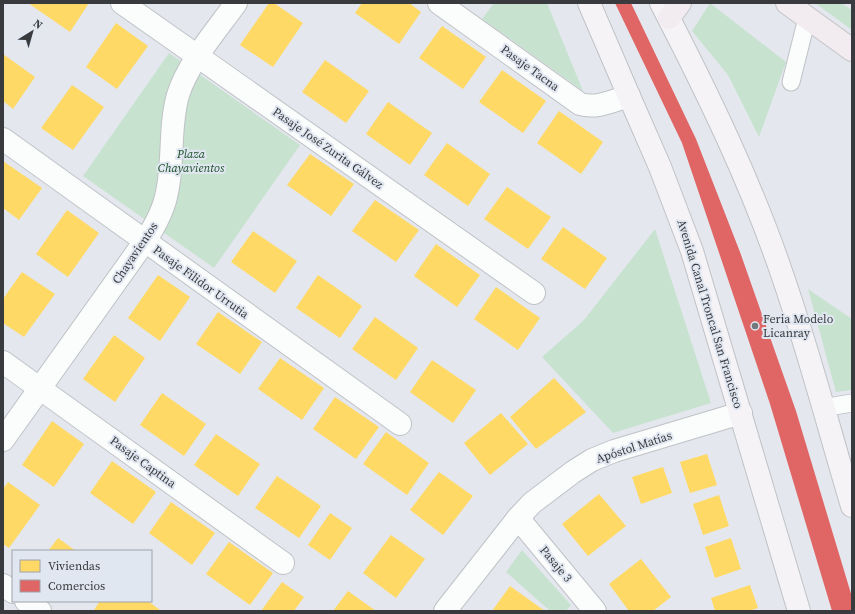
<svg xmlns="http://www.w3.org/2000/svg" width="855" height="614" viewBox="0 0 855 614" font-family="'Source Serif 4',serif">
	<rect width="100%" height="100%" fill="#e4e8ee"/>
	<g fill="#c8e2d0">
		<path d="M494 3H547L583 91 482 19Z"/>
		<path d="M710 3 786 62 759 137 728 75 692 31Z"/>
		<path d="M815 3H841L852 10V30Z"/>
		<path d="M169 53 300 145 214 268 83 176Z"/>
		<path d="M655 229 711 403 613 433 542 357 584 320Z"/>
		<path d="M808 289 852 319V390L836 392Z"/>
		<path d="M522 550 571 605 566 611H550L506 572Z"/>
	</g>
	<g fill="#ffd966">
		<path d="M28 3H89L70 32Z"/>
		<path d="M269 3H274L303 23 273 67 240 45Z"/>
		<path d="M362 3H409L421 12 399 44 355 13Z"/>
		<path d="M116 23 148 46 117 89 86 67Z"/>
		<path d="M442 26 486 57 463 89 419 58Z"/>
		<path d="M3 54 35 77 13 109 3 101Z"/>
		<path d="M325 60 369 91 346 123 302 92Z"/>
		<path d="M502 70 546 101 523 133 479 102Z"/>
		<path d="M72 85 104 107 73 150 41 128Z"/>
		<path d="M388 102 432 133 410 165 366 134Z"/>
		<path d="M559 111 603 142 581 174 537 143Z"/>
		<path d="M447 143 490 174 468 206 424 175Z"/>
		<path d="M310 154 354 184 331 216 287 185Z"/>
		<path d="M3 161 42 188 19 220 3 208Z"/>
		<path d="M507 187 551 217 528 249 484 219Z"/>
		<path d="M375 200 419 230 396 262 352 231Z"/>
		<path d="M67 210 99 233 68 277 36 254Z"/>
		<path d="M563 227 607 258 585 289 541 259Z"/>
		<path d="M253 231 297 261 275 293 231 262Z"/>
		<path d="M436 244 480 275 457 307 414 276Z"/>
		<path d="M22 272 55 294 24 337 3 323V299Z"/>
		<path d="M158 275 190 297 160 341 128 318Z"/>
		<path d="M318 275 362 306 340 338 296 308Z"/>
		<path d="M496 287 540 318 518 350 474 319Z"/>
		<path d="M218 312 262 342 240 374 196 344Z"/>
		<path d="M375 317 418 348 396 380 352 349Z"/>
		<path d="M114 335 145 358 115 402 83 379Z"/>
		<path d="M280 358 324 388 302 420 258 389Z"/>
		<path d="M432 360 476 390 453 423 410 392Z"/>
		<path d="M554 378 586 412 536 449 510 417Z"/>
		<path d="M162 393 206 424 184 456 140 425Z"/>
		<path d="M335 397 379 427 356 459 313 429Z"/>
		<path d="M501 413 528 444 490 475 464 443Z"/>
		<path d="M52 421 84 444 54 487 22 465Z"/>
		<path d="M386 432 429 463 407 495 363 464Z"/>
		<path d="M216 434 260 464 238 496 194 465Z"/>
		<path d="M707 454 717 485 690 493 680 462Z"/>
		<path d="M112 461 156 492 133 524 90 493Z"/>
		<path d="M663 467 672 493 641 504 632 477Z"/>
		<path d="M439 472 473 496 443 535 410 510Z"/>
		<path d="M277 476 321 506 299 538 255 508Z"/>
		<path d="M8 482 40 505 9 548 3 544V489Z"/>
		<path d="M599 494 626 526 588 556 562 524Z"/>
		<path d="M719 495 729 526 703 535 693 504Z"/>
		<path d="M171 502 215 533 192 565 149 533Z"/>
		<path d="M330 513 352 528 330 560 308 545Z"/>
		<path d="M391 535 425 559 396 598 363 573Z"/>
		<path d="M58 538 76 551H48Z"/>
		<path d="M731 538 741 569 715 578 705 547Z"/>
		<path d="M229 542 273 573 250 605 206 574Z"/>
		<path d="M641 559 671 597 653 611H629L609 584Z"/>
		<path d="M282 582 304 597 294 611H261Z"/>
		<path d="M750 585 758 608 749 611H715L711 598Z"/>
		<path d="M510 586 545 611H492Z"/>
		<path d="M348 591 376 611H333Z"/>
		<path d="M100 601H148L160 610 159 611H95L94 610Z"/>
	</g>
	<path fill="#e06666" d="M615 3H631L696 139 740 252 796 411 852 597V611H832L770 404 682 143Z"/>
	<g fill="none" stroke-linecap="round" stroke-linejoin="round">
		<g stroke="#bfc2c6" stroke-width="19">
			<g id="lane">
				<path d="M791 82 807 18"/>
				<path d="M822 408 852 403"/>
			</g>
		</g>
		<g stroke="#bfc2c6" stroke-width="24">
			<g id="street">
				<path d="M122 3 534 293"/>
				<path d="M439 3 580 104C597 109 612 101 629 96"/>
				<path d="M3 139 400 424"/>
				<path d="M3 362 283 563"/>
				<path d="M3 440 145 241C155 226 164 210 167 192 174 160 169 126 178 95 188 63 216 31 236 3"/>
				<path d="M518 518 595 611"/>
				<path d="M3 585 13 592"/>
				<path d="M26 601 40 611"/>
				<path d="M445 611 518 518 532 503 573 472 592 460 614 451 741 413"/>
			</g>
		</g>
		<g stroke="#bfc2c6" stroke-width="24">
			<g id="secondary">
				<path d="M589 3 629 96 660 167 692 251 799 611"/>
				<path d="M661 3C707 92 751 182 783 277 809 352 829 429 852 506"/>
			</g>
		</g>
		<g stroke="#c2c4c7" stroke-width="24">
			<g id="primary">
				<path d="M787 3 852 50"/>
				<path d="M669 18 680 3"/>
			</g>
		</g>
		<use href="#lane" stroke="#fbfcfc" stroke-width="17"/>
		<use href="#street" stroke="#fbfcfc" stroke-width="22"/>
		<use href="#secondary" stroke="#f6f3f6" stroke-width="22"/>
		<use href="#primary" stroke="#f2ebef" stroke-width="22"/>
	</g>
	<circle fill="#74777c" stroke="#e1e7f1" stroke-width="1.5" cx="755" cy="326" r="4"/>
	<g text-anchor="middle" dominant-baseline="central" stroke-width="4" stroke-linejoin="round" paint-order="stroke">
		<g font-size="12" fill="#383a3e" stroke="#e1e7f1">
			<text transform="translate(530 68) rotate(36)">Pasaje Tacna</text>
			<text transform="translate(328 148) rotate(35)">Pasaje José Zurita Gálvez</text>
			<text transform="translate(135 253) rotate(-56)">Chayavientos</text>
			<text transform="translate(201 282) rotate(36)">Pasaje Filidor Urrutia</text>
			<text transform="translate(710 314) rotate(73)">Avenida Canal Troncal San Francisco</text>
			<text transform="translate(634 447) rotate(-18)">Apóstol Matías</text>
			<text transform="translate(143 462) rotate(36)">Pasaje Captina</text>
			<text transform="translate(556 564) rotate(50)">Pasaje 3</text>
		</g>
		<g font-size="12" font-style="italic" fill="#194e26" stroke="#e1e7f1">
			<text x="191" y="154">Plaza<tspan x="191" dy="14">Chayavientos</tspan></text>
		</g>
		<g font-size="12" fill="#383a3e" stroke="#e1e7f1" text-anchor="start">
			<text x="763" y="319">Feria Modelo<tspan x="763" dy="14">Licanray</tspan></text>
		</g>
	</g>
	<rect width="855" height="614" fill="none" stroke="#383a3e" stroke-width="8"/>
	<rect x="12" y="550" width="140" height="52" fill="#e1e7f1" stroke="#9da2a9"/>
	<rect x="20" y="560" width="20" height="12" fill="#ffd966" stroke="#9da2a9"/>
	<text x="48" y="570" font-size="12" fill="#383a3e">Viviendas</text>
	<rect x="20" y="580" width="20" height="12" fill="#e06666" stroke="#9da2a9"/>
	<text x="48" y="590" font-size="12" fill="#383a3e">Comercios</text>
	<g transform="translate(32 32) rotate(37)" stroke="#e1e7f1" stroke-width="3" paint-order="stroke">
	<path d="M0-3L7 15L0 10L-7 15Z" fill="#383a3e"/>
	<text y="-6" font-size="11" font-weight="bold" text-anchor="middle" fill="#383a3e">N</text>
	</g>
</svg>
